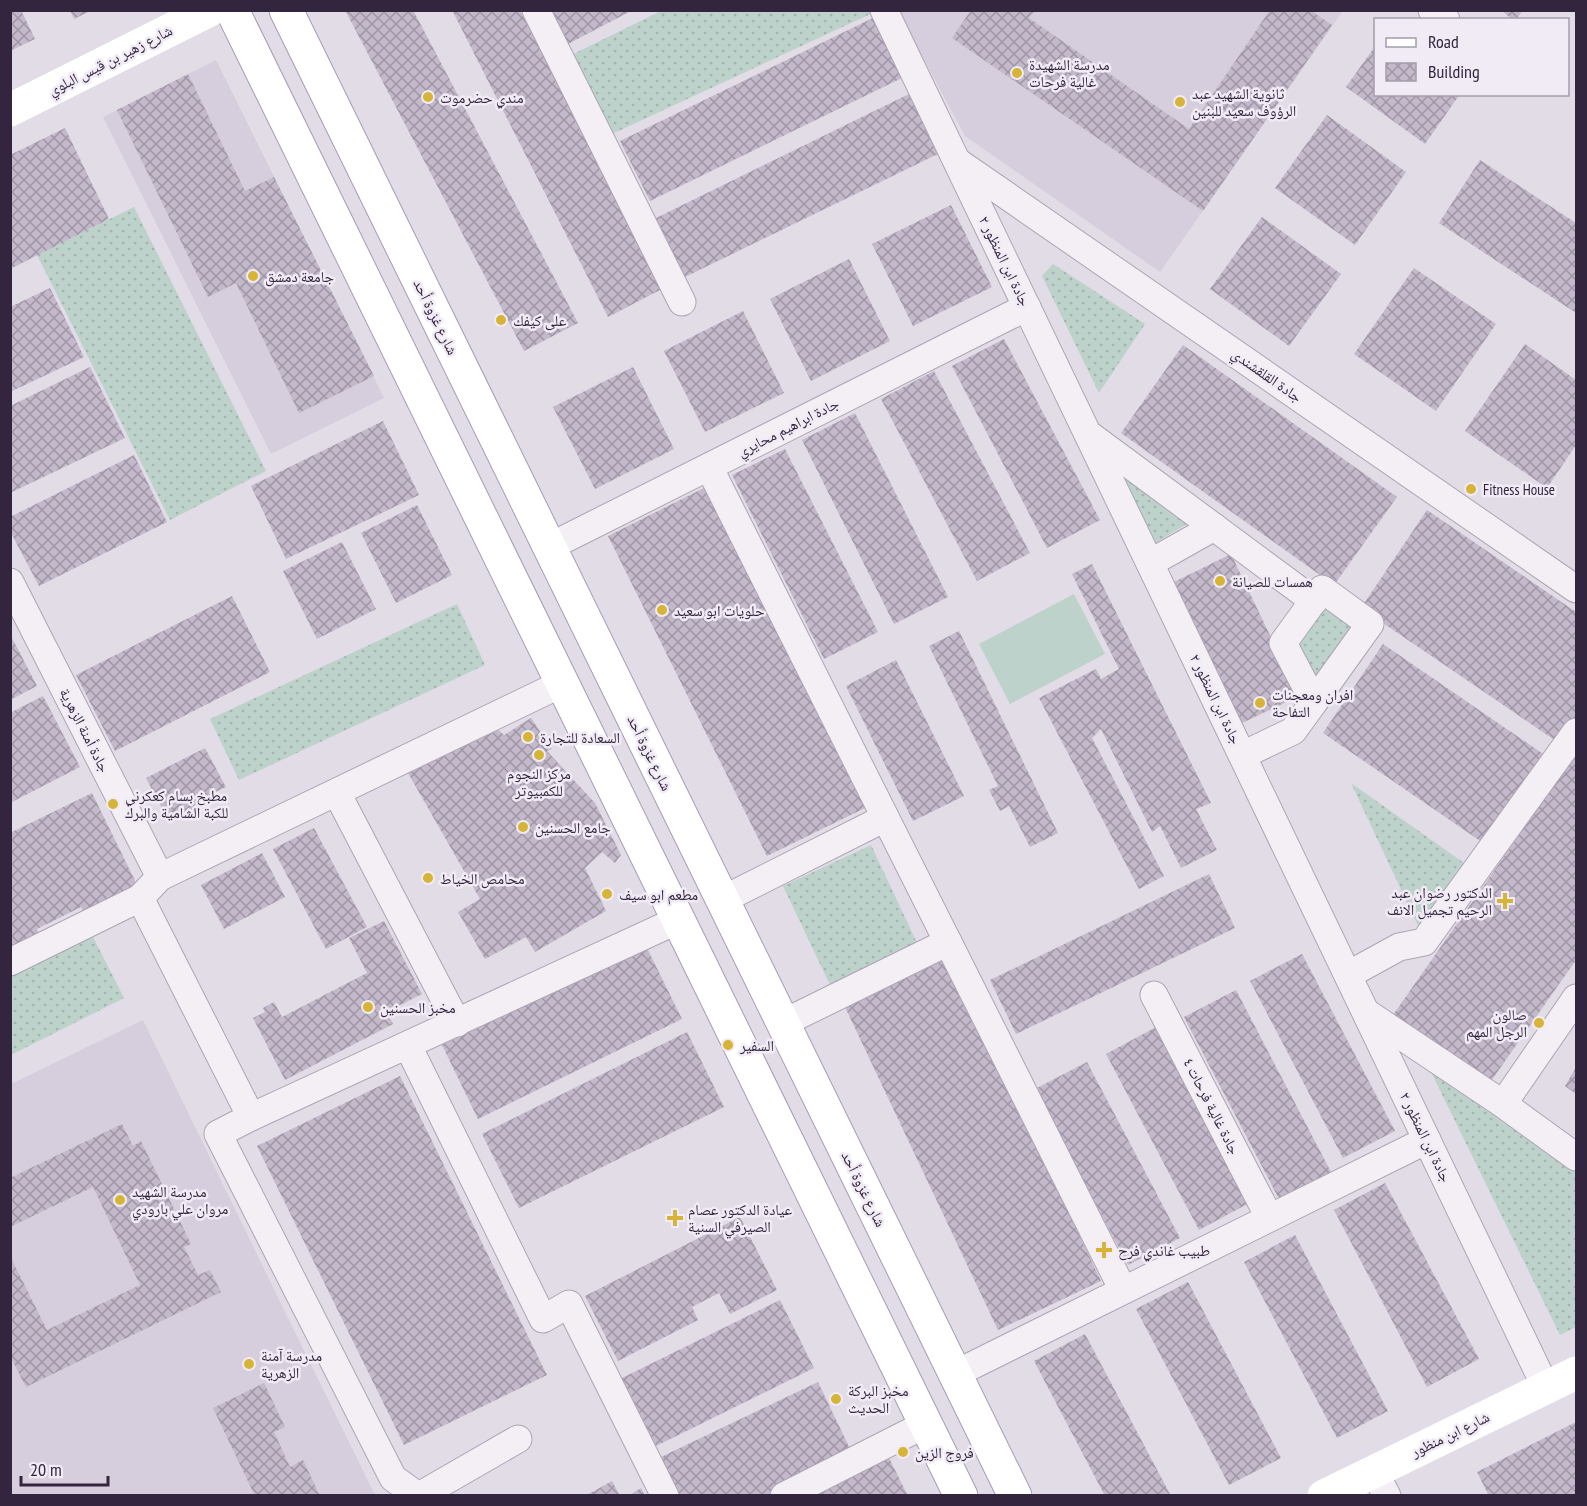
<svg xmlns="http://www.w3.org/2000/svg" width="1587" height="1506" viewBox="0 0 1587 1506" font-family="'PT Sans Narrow','Noto Naskh Arabic',sans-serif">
	<defs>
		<pattern id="grass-dots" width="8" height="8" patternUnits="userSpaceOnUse" patternTransform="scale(1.5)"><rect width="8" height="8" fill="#bdd2cb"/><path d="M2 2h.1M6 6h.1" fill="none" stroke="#a3b4af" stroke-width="1.8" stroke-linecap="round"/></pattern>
		<pattern id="building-cross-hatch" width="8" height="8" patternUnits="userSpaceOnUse" patternTransform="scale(1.5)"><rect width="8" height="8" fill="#c3b9ca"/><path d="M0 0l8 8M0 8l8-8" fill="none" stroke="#9f96a5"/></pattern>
	</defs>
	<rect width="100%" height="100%" fill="#e2dce7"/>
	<g fill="#d6cedc">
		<path d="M898 11H1343L1160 272 965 136Z"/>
		<path d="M216 60 384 398 271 454 103 117Z"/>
		<path d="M143 1020 287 1316 375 1495 11 1496V1084Z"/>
	</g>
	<g fill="url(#grass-dots)">
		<path d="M661 11H877L601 139 561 60Z"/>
		<path d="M134 207 266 471 170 520 37 255Z"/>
		<path d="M1053 264 1145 324 1099 393 1042 276Z"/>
		<path d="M1107 458 1196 518 1146 549Z"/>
		<path d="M1325 597 1365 627 1318 691 1291 642Z"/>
		<path d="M457 604 485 665 239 780 210 719Z"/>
		<path d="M1351 783 1464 863 1419 928Z"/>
		<path d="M871 845 918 945 830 985 783 886Z"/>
		<path d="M92 935 124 998 11 1055V976Z"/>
		<path d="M1430 1070 1576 1167V1327L1560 1335Z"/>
	</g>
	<path fill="#bdd2cb" d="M1074 594 1105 654 1010 704 979 644Z"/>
	<g fill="url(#building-cross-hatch)">
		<path d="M10 10H21L35 39 10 51Z"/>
		<path d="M70 10H92L74 19Z"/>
		<path d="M345 10H413L578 323 524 351Z"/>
		<path d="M452 10H520L662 289 608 317Z"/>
		<path d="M549 10H633L566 45Z"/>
		<path d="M971 10H1035L1029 18 1189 129 1270 10H1310L1332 25 1203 211 952 38Z"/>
		<path d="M1501 10H1523L1516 20H1513Z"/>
		<path d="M879 15 908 75 650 201 620 141Z"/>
		<path d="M1376 45V94H1460L1425 144 1346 87Z"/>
		<path d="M188 74 245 191 274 177 374 376 299 413 236 283 208 297 117 110Z"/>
		<path d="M913 92 942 152 683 278 654 219Z"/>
		<path d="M1327 115 1406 172 1355 245 1275 188Z"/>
		<path d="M65 128 109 219 10 269V155Z"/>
		<path d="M1480 160 1576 223V313L1439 223Z"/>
		<path d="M951 205 992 287 913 326 872 244Z"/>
		<path d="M1262 217 1341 274 1289 346 1210 289Z"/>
		<path d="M849 259 890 341 811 381 770 299Z"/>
		<path d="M1414 268 1496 324 1436 411 1354 354Z"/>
		<path d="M50 288 84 357 10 392V307Z"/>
		<path d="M743 311 784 393 705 432 664 351Z"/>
		<path d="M1004 339 1100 520 1047 548 952 366Z"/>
		<path d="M1525 344 1576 380V445L1547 488 1465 431Z"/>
		<path d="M1183 345 1397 497 1334 585 1121 433Z"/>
		<path d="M90 367 125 438 10 493V406Z"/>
		<path d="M633 367 674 449 595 489 553 407Z"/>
		<path d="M934 371 1030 553 977 581 881 399Z"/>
		<path d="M855 413 948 597 894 624 802 440Z"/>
		<path d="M383 421 419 495 286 559 251 486Z"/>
		<path d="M785 449 878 632 824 659 732 475Z"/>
		<path d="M134 455 167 522 39 586 10 531V517Z"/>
		<path d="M708 486 867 807 767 856 608 536Z"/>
		<path d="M417 505 452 575 396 603 361 533Z"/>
		<path d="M1427 510 1576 612V717L1559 743 1361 608Z"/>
		<path d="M342 542 376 609 317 639 283 571Z"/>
		<path d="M1231 554 1299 696 1240 724 1172 583Z"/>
		<path d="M1092 564 1211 803 1196 809 1217 850 1181 868 1160 826 1152 832 1101 729 1092 738 1164 876 1139 889 1039 698 1096 669 1101 679 1119 669 1072 574Z"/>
		<path d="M232 596 270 672 115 751 76 675Z"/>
		<path d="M959 631 1058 833 1030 847 1009 806 1000 811 989 790 998 786 929 646Z"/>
		<path d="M10 634 37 686 10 700Z"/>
		<path d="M1383 644 1549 758 1489 847 1323 733Z"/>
		<path d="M896 660 964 796 913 821 846 686Z"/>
		<path d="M43 696 80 767 10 803V713Z"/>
		<path d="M531 718 552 749 547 751 595 803 621 855 615 863 602 852 585 868 606 911 535 952 526 937 485 959 458 912 480 899 408 773 495 727 504 735Z"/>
		<path d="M205 748 226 787 213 793 216 799 170 823 146 778Z"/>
		<path d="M1576 754V960L1489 1084 1393 1015Z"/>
		<path d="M92 793 141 893 88 920 81 907 37 929 41 939 10 954V833Z"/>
		<path d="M314 828 367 927 326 949 273 849Z"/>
		<path d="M262 853 285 897 224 929 201 885Z"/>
		<path d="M1209 874 1235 928 1016 1034 990 980Z"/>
		<path d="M384 921 422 994 387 1012 393 1024 285 1080 253 1018 265 1012 263 1008 274 1002 282 1017 367 973 349 938Z"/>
		<path d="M646 946 682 1019 478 1119 442 1045Z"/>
		<path d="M1302 954 1395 1131 1343 1158 1250 981Z"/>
		<path d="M948 958 1101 1281 998 1330 845 1007Z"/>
		<path d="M1236 990 1331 1172 1279 1199 1184 1017Z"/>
		<path d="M1158 1026 1251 1202 1199 1230 1106 1054Z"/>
		<path d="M687 1032 724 1107 519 1208 482 1134Z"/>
		<path d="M1087 1062 1180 1238 1128 1265 1035 1089Z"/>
		<path d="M1576 1067V1094L1565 1086Z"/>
		<path d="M400 1076 547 1375 404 1445 257 1146Z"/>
		<path d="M122 1124 133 1146 141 1141 191 1244 184 1247 198 1275 210 1270 221 1292 26 1387 10 1356V1256L47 1330 140 1285 93 1187 10 1227V1178Z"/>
		<path d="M1385 1183 1479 1359 1427 1387 1334 1210Z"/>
		<path d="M740 1217 777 1290 730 1314 719 1293 692 1307 698 1320 618 1361 585 1296Z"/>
		<path d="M1295 1235 1388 1411 1337 1438 1244 1262Z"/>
		<path d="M1188 1282 1281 1458 1229 1485 1136 1309Z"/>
		<path d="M780 1300 814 1368 656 1446 622 1378Z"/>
		<path d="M1085 1334 1171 1496H1105L1034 1361Z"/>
		<path d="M818 1382 853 1455 769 1496H680L661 1457Z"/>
		<path d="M264 1383 285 1427 274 1432 290 1467 303 1460 320 1496H255L213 1408Z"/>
		<path d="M1576 1422V1496H1489L1477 1472Z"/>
		<path d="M888 1456 908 1496H808Z"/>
		<path d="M612 1481 620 1496H585Z"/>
		<path d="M641 1488 645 1496H628Z"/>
	</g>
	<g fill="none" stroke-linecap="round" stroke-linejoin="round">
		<g stroke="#aea5b4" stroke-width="29">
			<g id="street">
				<path d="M536 10 682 302"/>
				<path d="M884 10 1546 1388"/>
				<path d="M1432 10 1446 20"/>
				<path d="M958 162 1576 589"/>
				<path d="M1091 436 1314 601"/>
				<path d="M709 467 1123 1290"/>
				<path d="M549 547 1027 307"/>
				<path d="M1150 563 1214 527"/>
				<path d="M10 582 160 877"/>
				<path d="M1322 589 1370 624 1314 702 1283 643Z"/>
				<path d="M1243 755 1293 731 1314 702"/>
				<path d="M337 793 457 1023"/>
				<path d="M140 898 251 1117 218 1134 393 1478 418 1496"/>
				<path d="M722 900 885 818"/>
				<path d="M10 962 140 898 160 877 563 683"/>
				<path d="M1348 975 1399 947 1424 942 1576 732"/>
				<path d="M1154 995 1269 1217"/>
				<path d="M1367 1013 1503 1104 1576 1157"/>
				<path d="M783 1023 948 942"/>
				<path d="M408 1046 543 1319 569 1304 665 1496"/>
				<path d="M1503 1104 1576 998"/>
				<path d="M251 1117 678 920"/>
				<path d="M955 1374 1427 1140"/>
				<path d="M1374 1471 1387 1496"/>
				<path d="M419 1496 518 1439"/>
				<path d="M784 1496 926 1424"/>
			</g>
		</g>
		<g stroke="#a89bb4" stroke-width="35">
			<g id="primary">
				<path d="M232 10 961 1496"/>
				<path d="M286 10 1015 1496"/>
			</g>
		</g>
		<use href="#street" stroke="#f3eff5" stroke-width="27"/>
		<g stroke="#fff" stroke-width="33">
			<path d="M10 110 210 10"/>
			<path d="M1324 1496 1576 1373"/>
		</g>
		<use href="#primary" stroke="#fff" stroke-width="33"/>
	</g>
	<g fill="#d5b438" stroke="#f0ebf5" stroke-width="2">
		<circle cx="1017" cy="73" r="6"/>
		<circle cx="428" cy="97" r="6"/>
		<circle cx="1180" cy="102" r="6"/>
		<circle cx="253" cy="276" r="6"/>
		<circle cx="501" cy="320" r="6"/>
		<circle cx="1471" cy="489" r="6"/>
		<circle cx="1220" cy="581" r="6"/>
		<circle cx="662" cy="610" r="6"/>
		<circle cx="1260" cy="703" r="6"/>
		<circle cx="528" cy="737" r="6"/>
		<circle cx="539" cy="755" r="6"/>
		<circle cx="113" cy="804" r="6"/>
		<circle cx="523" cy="827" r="6"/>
		<circle cx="428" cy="878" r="6"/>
		<circle cx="607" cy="894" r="6"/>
		<path d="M1502 892h6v6h6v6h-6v6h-6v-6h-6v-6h6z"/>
		<circle cx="368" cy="1007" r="6"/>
		<circle cx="1539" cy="1023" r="6"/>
		<circle cx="728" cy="1045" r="6"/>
		<circle cx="120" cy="1200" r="6"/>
		<path d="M672 1209h6v6h6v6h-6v6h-6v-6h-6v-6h6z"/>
		<path d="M1101 1241h6v6h6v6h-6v6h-6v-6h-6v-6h6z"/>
		<circle cx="249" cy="1364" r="6"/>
		<circle cx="836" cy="1399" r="6"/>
		<circle cx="903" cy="1452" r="6"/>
	</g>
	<g text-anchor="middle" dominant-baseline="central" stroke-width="5" stroke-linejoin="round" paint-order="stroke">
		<g font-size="15" fill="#34253e" stroke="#f0ebf5">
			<text transform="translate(110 60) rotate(-27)">شارع زهير بن قيس البلوي</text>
			<text transform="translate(1005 261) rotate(64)">جادة ابن المنظور ٢</text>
			<text transform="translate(436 317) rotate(64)">شارع غزوة أحد</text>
			<text transform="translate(1267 375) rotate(35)">جادة القلقشندي</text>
			<text transform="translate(788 427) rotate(-27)">جادة ابراهيم محايري</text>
			<text transform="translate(1216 699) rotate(64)">جادة ابن المنظور ٢</text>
			<text transform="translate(85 730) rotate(63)">جادة أمنة الزهرية</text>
			<text transform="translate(650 753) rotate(64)">شارع غزوة أحد</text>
			<text transform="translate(1212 1106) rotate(63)">جادة غالية فرحات ٤</text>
			<text transform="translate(1426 1137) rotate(64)">جادة ابن المنظور ٢</text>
			<text transform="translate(864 1189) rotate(64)">شارع غزوة أحد</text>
			<text transform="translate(1450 1434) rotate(-26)">شارع ابن منظور</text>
		</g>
		<g font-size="15" fill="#34253e" stroke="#f0ebf5" text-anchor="start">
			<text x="1029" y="64">مدرسة الشهيدة<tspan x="1029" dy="17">غالية فرحات</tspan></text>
			<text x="1192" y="93">ثانوية الشهيد عبد<tspan x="1192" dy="17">الرؤوف سعيد للبنين</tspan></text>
			<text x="440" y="97">مندي حضرموت</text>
			<text x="265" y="276">جامعة دمشق</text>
			<text x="513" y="320">على كيفك</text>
			<text x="1483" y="489">Fitness House</text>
			<text x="1232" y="581">همسات للصيانة</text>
			<text x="674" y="610">حلويات ابو سعيد</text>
			<text x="1272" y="694">افران ومعجنات<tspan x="1272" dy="17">التفاحة</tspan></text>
			<text x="540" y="737">السعادة للتجارة</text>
			<text x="539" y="773" text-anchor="middle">مركز النجوم<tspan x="539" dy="17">للكمبيوتر</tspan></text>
			<text x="125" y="795">مطبخ بسام كعكرني<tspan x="125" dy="17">للكبة الشامية والبرك</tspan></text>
			<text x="535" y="827">جامع الحسنين</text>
			<text x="440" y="878">محامص الخياط</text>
			<text x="1492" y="892" text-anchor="end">الدكتور رضوان عبد<tspan x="1492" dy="17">الرحيم تجميل الانف</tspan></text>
			<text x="619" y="894">مطعم ابو سيف</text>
			<text x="380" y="1007">مخبز الحسنين</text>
			<text x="1527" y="1014" text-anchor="end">صالون<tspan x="1527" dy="17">الرجل المهم</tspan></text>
			<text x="740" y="1045">السفير</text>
			<text x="132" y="1191">مدرسة الشهيد<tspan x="132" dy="17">مروان علي بارودي</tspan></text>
			<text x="688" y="1209">عيادة الدكتور عصام<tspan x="688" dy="17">الصيرفي السنية</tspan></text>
			<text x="1118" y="1250">طبيب غاندي فرح</text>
			<text x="261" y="1355">مدرسة آمنة<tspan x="261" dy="17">الزهرية</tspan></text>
			<text x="848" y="1390">مخبز البركة<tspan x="848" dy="17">الحديث</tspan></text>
			<text x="915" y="1452">فروج الزين</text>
		</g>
	</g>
	<rect width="1587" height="1506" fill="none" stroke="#34253e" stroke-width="24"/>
	<rect x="1374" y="18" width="195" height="78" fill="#f0ebf5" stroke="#a59cac" stroke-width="1.5"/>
	<rect x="1386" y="38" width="30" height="9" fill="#ffffff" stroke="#a59cac" stroke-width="1.5"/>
	<text x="1428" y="48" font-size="18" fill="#34253e">Road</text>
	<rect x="1386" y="63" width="30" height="18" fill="url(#building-cross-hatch)" stroke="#a59cac" stroke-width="1.5"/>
	<text x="1428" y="78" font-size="18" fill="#34253e">Building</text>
	<path d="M21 1476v9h87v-9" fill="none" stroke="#34253e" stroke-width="3"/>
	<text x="30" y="1476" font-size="18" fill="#34253e" stroke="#f0ebf5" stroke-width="4.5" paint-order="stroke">20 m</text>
</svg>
